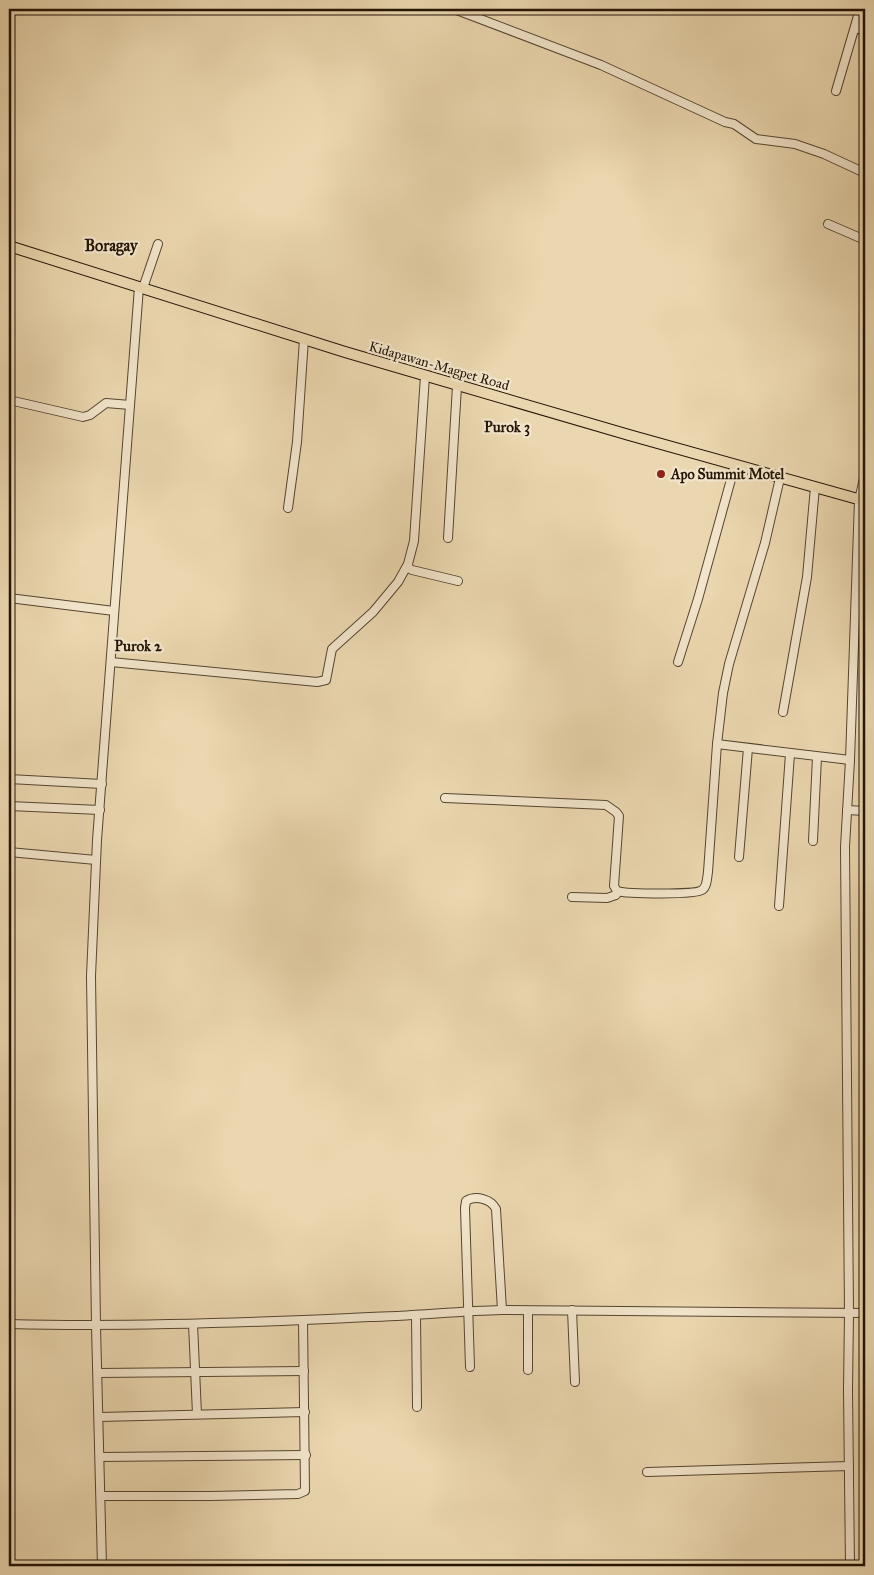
<svg xmlns="http://www.w3.org/2000/svg" width="874" height="1575" viewBox="0 0 874 1575" font-family="'IM FELL Great Primer',serif">
	<rect width="100%" height="100%" fill="#ebd7af"/>
	<filter id="stains"><feTurbulence type="fractalNoise" baseFrequency=".004" numOctaves="4"/><feColorMatrix values="0 0 0 0 .2 0 0 0 0 .09 0 0 0 0 .02 0 0 0 .5 -.17"/></filter>
	<radialGradient id="worn" r=".72"><stop offset=".6" stop-color="#630" stop-opacity="0"/><stop offset="1" stop-color="#630" stop-opacity=".3"/></radialGradient>
	<g fill="none" stroke-linecap="round" stroke-linejoin="round">
		<g stroke="#554530" stroke-width="10">
			<g id="minor">
				<path d="M454 9 601 65 725 122 734 124 756 139 795 144 824 154 865 173"/>
				<path d="M855 28 865 31"/>
				<path d="M836 91 860 9"/>
				<path d="M828 224 865 240"/>
				<path d="M143 288 158 244"/>
				<path d="M9 400 83 417 90 415 106 403 130 405"/>
				<path d="M288 508 297 442 304 339"/>
				<path d="M448 538 457 386"/>
				<path d="M407 567 412 570 458 581"/>
				<path d="M9 598 114 611"/>
				<path d="M111 662 317 682 326 680 332 649 373 612 398 582 408 564 414 541 425 376"/>
				<path d="M678 662 698 599 735 465"/>
				<path d="M783 712 807 577 815 487"/>
				<path d="M717 744 850 760"/>
				<path d="M9 779 102 784"/>
				<path d="M445 798 606 805 616 812 619 816 614 886 617 891C627 894 696 895 702 890 707 887 707 878 708 872L717 744 723 693 729 664 765 543 780 478"/>
				<path d="M9 806 100 810"/>
				<path d="M847 810 865 811"/>
				<path d="M813 841 817 757"/>
				<path d="M9 852 96 860"/>
				<path d="M739 857 748 748"/>
				<path d="M572 897 607 898 616 895 617 891"/>
				<path d="M779 906 790 754"/>
				<path d="M572 1310 575 1382"/>
				<path d="M528 1311V1370"/>
				<path d="M416 1315 417 1407"/>
				<path d="M9 1324C129 1327 249 1323 369 1317 414 1316 458 1311 502 1310L865 1313"/>
				<path d="M193 1324 197 1414"/>
				<path d="M470 1367 465 1208 466 1201C476 1195 491 1199 496 1209L502 1310"/>
				<path d="M98 1373 304 1371"/>
				<path d="M99 1417 305 1412"/>
				<path d="M100 1457 306 1455"/>
				<path d="M647 1472 849 1466"/>
				<path d="M101 1496H210L298 1494 305 1491 303 1320"/>
				<path d="M102 1566 96 1326 91 976 97 840 139 287"/>
				<path d="M850 1566 848 1390 849 1313 845 847 850 760 859 500 865 474"/>
			</g>
		</g>
		<g stroke="#231405" stroke-width="12">
			<path id="major" d="M9 246 345 352 629 435 865 501"/>
		</g>
		<use href="#minor" stroke="#f2e5cb" stroke-width="8"/>
		<use href="#major" stroke="#ebd7af" stroke-width="10"/>
	</g>
	<circle fill="#8f2418" stroke="#f2e5cb" stroke-width="2" cx="661" cy="474" r="5"/>
	<g text-anchor="middle" dominant-baseline="central" stroke-width="4.5" stroke-linejoin="round" paint-order="stroke">
		<g font-size="14" fill="#231405" stroke="#f2e5cb">
			<text transform="translate(439 366) rotate(16)">Kidapawan-Magpet Road</text>
		</g>
		<g font-size="14" font-weight="bold" fill="#231405" stroke="#f2e5cb" text-anchor="start">
			<text x="671" y="474">Apo Summit Motel</text>
		</g>
		<g font-size="15" font-weight="bold" fill="#231405" stroke="#f2e5cb">
			<text x="507" y="427">Purok 3</text>
			<text x="138" y="646">Purok 2</text>
		</g>
		<g font-size="16" font-weight="bold" fill="#231405" stroke="#f2e5cb">
			<text x="111" y="245">Boragay</text>
		</g>
	</g>
	<rect width="874" height="1575" fill="none" stroke="#ebd7af" stroke-width="30"/>
	<rect x="10" y="10" width="854" height="1555" fill="none" stroke="#231405" stroke-width="2.5"/>
	<rect x="15" y="15" width="844" height="1545" fill="none" stroke="#231405"/>
	<rect width="100%" height="100%" filter="url(#stains)"/>
	<rect width="100%" height="100%" fill="url(#worn)"/>
</svg>
